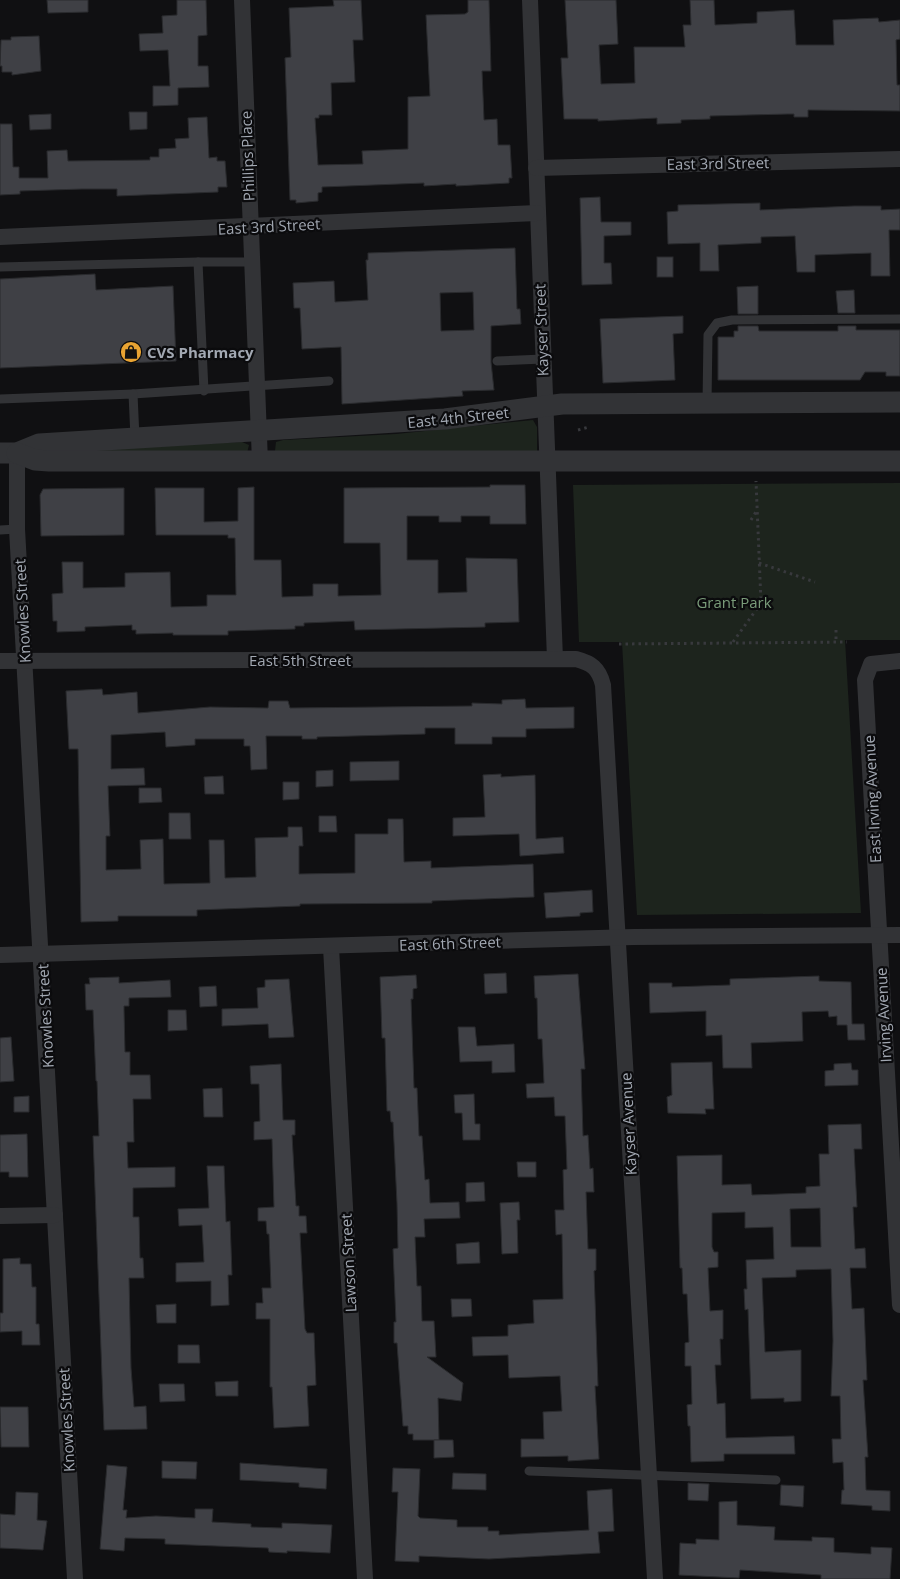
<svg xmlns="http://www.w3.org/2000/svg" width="900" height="1579" viewBox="0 0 900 1579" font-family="'Open Sans',sans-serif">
	<rect width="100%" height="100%" fill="#101012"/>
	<g fill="#1d241d">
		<path d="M533 420 537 427V451H275L276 442 283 440 396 434Z"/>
		<path d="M242 442 249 445 247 453 39 451Z"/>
		<path d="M900 483V640H845L861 913 637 915 622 642H579L573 485Z"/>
	</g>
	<g fill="#3f4045" stroke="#2a2b2e" fill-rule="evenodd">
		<path d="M47 0H88V12L48 13Z"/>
		<path d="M177 0H206L207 35 198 36V66H208L209 87 178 88V105L153 106V86H170L168 50 140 51 139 34 163 33 162 16 177 15Z"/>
		<path d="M333 0H361L363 40H353L355 82 331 83 332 115H319V118H315L318 165 363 164 362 151 408 149V97L430 96 426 15 465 14 468 12V0H489L491 71H482L484 120 497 119 498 145H510L512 178H509V183L456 186V184L424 186V183L322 187V192L318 193V201L296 203V200H290L285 58 291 57 289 8 334 6Z"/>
		<path d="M565 0H616L618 44 599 45 601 84 635 83 634 47H685L683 25H691L690 0H714L715 25 757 23V12L794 10 796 45H834L833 20 878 18 879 22 900 20V39L896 40 897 85H900V111L808 110V117H794V114H788L710 116V119L681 120V123L657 124V118L598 121V119H564L561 58H568Z"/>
		<path d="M39 36 41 71 12 75V72H2V66H0L1 40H11V37Z"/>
		<path d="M129 112H147V129L130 130Z"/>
		<path d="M51 114V129L30 130 29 115Z"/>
		<path d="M207 117 209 158 217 157V161H225L227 187H218V192L117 196V189H82L20 191V194L0 195V124H12L13 167H19V178H48L47 151 67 150 68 161 150 160V157H159V149L176 148 175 139 189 138 188 118Z"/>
		<path d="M600 197 601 222H631V235L604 236V263H611L612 284 582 285 580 198Z"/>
		<path d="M760 203V210L854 206H881V210L900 209V230H889L890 276H871V253L815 255V272H797L795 236 761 237V243L718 245 719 271H700V243L668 244 667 212 678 211V205Z"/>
		<path d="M515 248 517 309H520L521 324 491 326V362L494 390 462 391 463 396 342 404 341 347 302 349 300 308H294L293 283 334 281 335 302 368 300 366 260H368V253ZM473 292 474 330 441 331 440 293Z"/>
		<rect x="657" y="257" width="16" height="20"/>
		<path d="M95 274 96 290 173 286 176 361 0 368V279Z"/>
		<path d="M758 286V314H738L737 287Z"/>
		<path d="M854 290 855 313H838L836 291Z"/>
		<path d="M683 316V333L673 334 675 380 603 383 600 319Z"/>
		<path d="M738 326H758L759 331H838V326H856V330H900V376H886V372H865L860 380H718V337H734V331H738Z"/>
		<path d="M490 485H525L526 524H490V516H461V522H439V516H407V560H438V593L467 592 466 558 517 559 519 622 485 623V627L355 630 354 621 304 623V626H295V629L228 631V635H173V633L136 634V630H132V625L85 627V631L57 632V621H53L52 594 63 593 62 562H83V588L125 587V573L170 572 171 607 207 606V595H236L235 538H228V535H156L155 488H204V522L238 521V488L254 487V560H281L282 597 313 596V584H338V596L381 595 380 543H344V488L490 487Z"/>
		<path d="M124 488V535L41 536 40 495 43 489Z"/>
		<path d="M102 689 103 695 137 692 138 713 210 707 268 708 269 701H288L290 708 472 706V703L502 704V700L525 699 526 708 574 707V728L526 729V737H492V744H455V728H425V734L317 737V739H302V736H266L267 769 251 770 250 746H244V739H195V745L166 747 165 732 111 735V769L144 768 145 785 108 786 110 836H106V870L141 869 140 840 163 839 164 884 210 883 209 840H224L225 878 256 877 255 838 288 837V827H302L303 846H299V874L355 873V834H388V819H403L404 862 431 861V868L533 864 534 897 432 901V903L300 904V906L197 910V916H118V921L81 922 78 749H69L66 691Z"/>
		<path d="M399 761V780L350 781V762Z"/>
		<path d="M333 770V786L316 787V771Z"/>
		<path d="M501 774V777L535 775 536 839 563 837 564 853 520 856 519 834 453 836V818L485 817 483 775Z"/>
		<path d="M223 776 224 794H205L204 777Z"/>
		<path d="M283 782H299V799L283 800Z"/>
		<path d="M139 788H161L162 802 139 803Z"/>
		<path d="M169 813H190L191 839H169Z"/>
		<path d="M319 816H336L337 832H319Z"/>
		<path d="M592 890 593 912 580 913V916L546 918 544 893Z"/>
		<path d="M506 973 507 993 485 994 484 974Z"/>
		<path d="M578 974 585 1069H581L583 1136 588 1135 590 1169 593 1168 594 1192H586L588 1249H596V1270L594 1271 598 1386H595L599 1459 568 1461V1456L521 1457V1439H544L543 1412 562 1411 560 1376 509 1378 508 1355 473 1356 472 1337 508 1336V1325L534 1323 533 1300 563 1299 562 1234 556 1235 555 1210H564L563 1170 567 1169 565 1116H555L554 1097 527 1098 526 1084 544 1083 542 1039H538L537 998H535L534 976Z"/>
		<path d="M416 975 417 988 413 989V999H411L414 1088H417L419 1136H422L425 1180 429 1179 430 1203 459 1202 460 1218 424 1219 425 1237H415L417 1286H421L422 1321H434L436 1357H427L463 1383 461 1401 438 1398 439 1440H413V1434H408V1426H403L397 1343H394V1322H396L393 1249 398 1248 397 1203 393 1122H391L390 1111H387L385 1038H382L380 977Z"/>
		<path d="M819 976V981L851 982 852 1024H864L865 1040H848L847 1025H837V1016L829 1017 828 1011 802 1012 803 1041 751 1043 752 1068H723L722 1035 706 1036V1011L650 1013 649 983H672V987L730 985V979Z"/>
		<path d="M119 977V983L170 980 171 997 129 998V1006H124V1009L125 1052H130V1075H150L151 1099H133L134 1142H127L128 1168 175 1167V1187L133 1188V1217H139L140 1258H143L144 1278H129L131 1368 134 1407 146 1406 147 1429 104 1430 93 1136H99L97 1081H96L93 1010H86L85 984H90L89 978Z"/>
		<path d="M289 979 294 1037 269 1038 268 1024 222 1026V1009L258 1008 257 988 265 987V980Z"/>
		<path d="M216 986 217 1006 200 1007 199 987Z"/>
		<path d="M168 1010H186L187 1030 168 1031Z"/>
		<path d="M458 1027H475L477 1046 514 1044 515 1072 492 1073V1061L460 1062Z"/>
		<path d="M11 1037 14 1081 0 1082V1038Z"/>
		<path d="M712 1062 714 1109H705L706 1114 668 1113 667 1097 672 1095 671 1063Z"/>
		<path d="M851 1063 852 1070H858V1085L825 1086V1071L834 1070V1064Z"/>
		<path d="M281 1064 283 1120H295V1135H292L296 1206H299V1216H306L307 1233H300L305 1329 307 1333H314L316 1385 307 1386 309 1426 274 1428 272 1387H270V1319H256V1303H263L262 1288H271L269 1234H267L266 1221H258V1208L274 1207 272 1139 254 1140V1122L260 1121 259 1084H251L250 1066Z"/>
		<path d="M222 1088 223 1117H204L203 1089Z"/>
		<path d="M474 1094 475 1124H480V1140H463L462 1113H455L454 1095Z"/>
		<path d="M29 1096V1112H14V1097Z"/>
		<path d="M861 1124 862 1149H854L857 1207H853L855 1249 865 1248 866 1268H850L852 1309 864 1308 867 1380H863L868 1457H865L866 1490 890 1491V1511L872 1510V1506L841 1504 842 1490H844L843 1462 833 1463 832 1439H841L840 1396H831L833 1341 831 1269 796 1270V1277L762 1278 765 1352 801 1350V1401L784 1402V1398L751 1399 748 1309 745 1310 744 1289H747L746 1260 774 1259 773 1227 745 1228V1212L712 1213V1247L714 1252H718V1267L708 1268 710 1311 723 1310V1339H720L721 1365H715L717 1404 725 1403 726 1438 794 1436 795 1454H724V1461L691 1462 690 1426H688L687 1405 692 1404 691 1366H685V1343L689 1342 687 1294H683L682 1268H680L677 1156 722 1155V1185L751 1184 752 1195 806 1193V1187L820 1186 819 1154H829L828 1125ZM820 1208 821 1247H791L790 1209Z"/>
		<path d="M27 1134 28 1177H9V1172H0V1135Z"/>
		<path d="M517 1162H536V1177H518Z"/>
		<path d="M207 1166H224L226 1222 230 1221 231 1247 232 1275H228L229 1305 211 1306V1281L176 1282V1263L204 1262 202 1225 179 1226 178 1209 209 1208Z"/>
		<path d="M484 1182 485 1201 466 1202V1183Z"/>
		<path d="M519 1202 520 1220H517L518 1253 502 1254 500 1203Z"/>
		<path d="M479 1242 480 1263 457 1264 456 1244Z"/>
		<path d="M20 1258V1264H31L32 1287H36V1324H39L40 1345H22V1331L0 1332V1313H3V1259Z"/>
		<path d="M451 1299H471L472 1316 452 1317Z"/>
		<path d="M176 1304V1323H157L156 1305Z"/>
		<path d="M178 1345H199L200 1363H178Z"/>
		<path d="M238 1381V1396H216L215 1382Z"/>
		<path d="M159 1384H184L185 1401 160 1402Z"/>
		<path d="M0 1407H28L29 1447H1Z"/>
		<path d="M434 1440H453L454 1457 434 1458Z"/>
		<path d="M162 1461 197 1462 196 1479 162 1478Z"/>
		<path d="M240 1463 327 1469 326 1489 299 1487V1483L240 1480Z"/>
		<path d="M107 1465 127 1467 123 1510H127L126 1518 156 1516 195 1518V1509H213L212 1522 251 1524V1527L282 1528V1523L332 1525 330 1553 287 1551V1553L269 1552 268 1548 165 1544V1539L125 1538 124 1551 100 1549Z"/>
		<path d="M393 1468 420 1469 418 1516 420 1518 457 1520V1527H488V1531H499V1535L589 1530 587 1491 612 1489 614 1531 598 1532 600 1553 489 1559 419 1556V1562L395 1561 398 1492H392Z"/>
		<path d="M453 1473 486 1474V1490L452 1489Z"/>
		<path d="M688 1483 709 1484 708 1501 688 1500Z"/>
		<path d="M781 1485 804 1486 803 1507 780 1505Z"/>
		<path d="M16 1492 38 1493 37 1520 47 1521 43 1550 0 1548V1514L15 1515Z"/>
		<path d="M737 1501V1525L775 1527 774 1540 812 1541V1537L834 1538V1552L871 1554V1547L892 1548 890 1579H821V1575L740 1570 739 1578 679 1575 680 1543 696 1544V1539L719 1540V1502Z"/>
	</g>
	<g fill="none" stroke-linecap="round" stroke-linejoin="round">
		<g stroke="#38393d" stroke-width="3" stroke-dasharray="2.5 4" stroke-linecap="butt">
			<path d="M578 430 589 427"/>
			<path d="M751 520 757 510"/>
			<path d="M759 563 815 582"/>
			<path d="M836 630V642"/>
			<path d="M733 642 761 603 756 481"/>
			<path d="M619 644 847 642"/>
		</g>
		<g stroke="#323336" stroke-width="9">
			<path d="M0 267 198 262"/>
			<path d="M497 361 543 359"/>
			<path d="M204 391 198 262H251"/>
			<path d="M133 394 329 381"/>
			<path d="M0 399 133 394 135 438"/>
			<path d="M707 403 708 335 717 323 732 320 900 319"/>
			<path d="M0 530 17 529"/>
			<path d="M529 1471 776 1480"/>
		</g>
		<g stroke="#323336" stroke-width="16">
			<path d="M242 0 260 462"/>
			<path d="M530 0 555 659"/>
			<path d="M536 168 900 159"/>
			<path d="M0 237 537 213"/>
			<path d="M17 453V529L75 1579"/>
			<path d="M0 661 576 659C591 663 599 668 603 685L655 1579"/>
			<path d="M900 661 871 664 865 680 900 1305"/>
			<path d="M331 947 365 1579"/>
			<path d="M0 955 634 937 900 935"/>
			<path d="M0 1216 55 1215"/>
		</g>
		<g stroke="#323336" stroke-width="21">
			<path d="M0 453H17L39 444 445 419 562 404 900 402"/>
			<path d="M17 453 35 460 49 461H900"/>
		</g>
	</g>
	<defs>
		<g id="shop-disc" transform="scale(1.125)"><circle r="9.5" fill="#e8a332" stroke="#0b0b0d"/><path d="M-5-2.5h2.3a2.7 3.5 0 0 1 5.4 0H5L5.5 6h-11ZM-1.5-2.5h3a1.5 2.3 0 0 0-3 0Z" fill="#111"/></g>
	</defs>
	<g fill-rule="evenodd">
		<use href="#shop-disc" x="131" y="352"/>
	</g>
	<g text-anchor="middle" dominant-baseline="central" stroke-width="4.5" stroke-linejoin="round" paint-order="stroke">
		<g font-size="15" fill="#a2a8b2" stroke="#0b0b0d">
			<text transform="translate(247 156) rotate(-92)">Phillips Place</text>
			<text transform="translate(718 163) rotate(-1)">East 3rd Street</text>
			<text transform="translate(269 226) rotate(-3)">East 3rd Street</text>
			<text transform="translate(541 330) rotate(-92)">Kayser Street</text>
			<text transform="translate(458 417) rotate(-6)">East 4th Street</text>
			<text transform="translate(22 611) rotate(-93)">Knowles Street</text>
			<text x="300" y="660">East 5th Street</text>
			<text transform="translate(872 799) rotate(-93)">East Irving Avenue</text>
			<text transform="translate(450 943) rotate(-2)">East 6th Street</text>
			<text transform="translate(883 1015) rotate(-93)">Irving Avenue</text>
			<text transform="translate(45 1016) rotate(-93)">Knowles Street</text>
			<text transform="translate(628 1124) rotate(-93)">Kayser Avenue</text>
			<text transform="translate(348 1263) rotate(-93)">Lawson Street</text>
			<text transform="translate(66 1420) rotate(-93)">Knowles Street</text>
		</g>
		<g font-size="15" font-weight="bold" fill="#a2a8b2" stroke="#0b0b0d" text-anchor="start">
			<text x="147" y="352">CVS Pharmacy</text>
		</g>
		<g font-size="15" fill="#7a9c7a" stroke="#0b0b0d">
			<text x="734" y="602">Grant Park</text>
		</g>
	</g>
</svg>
